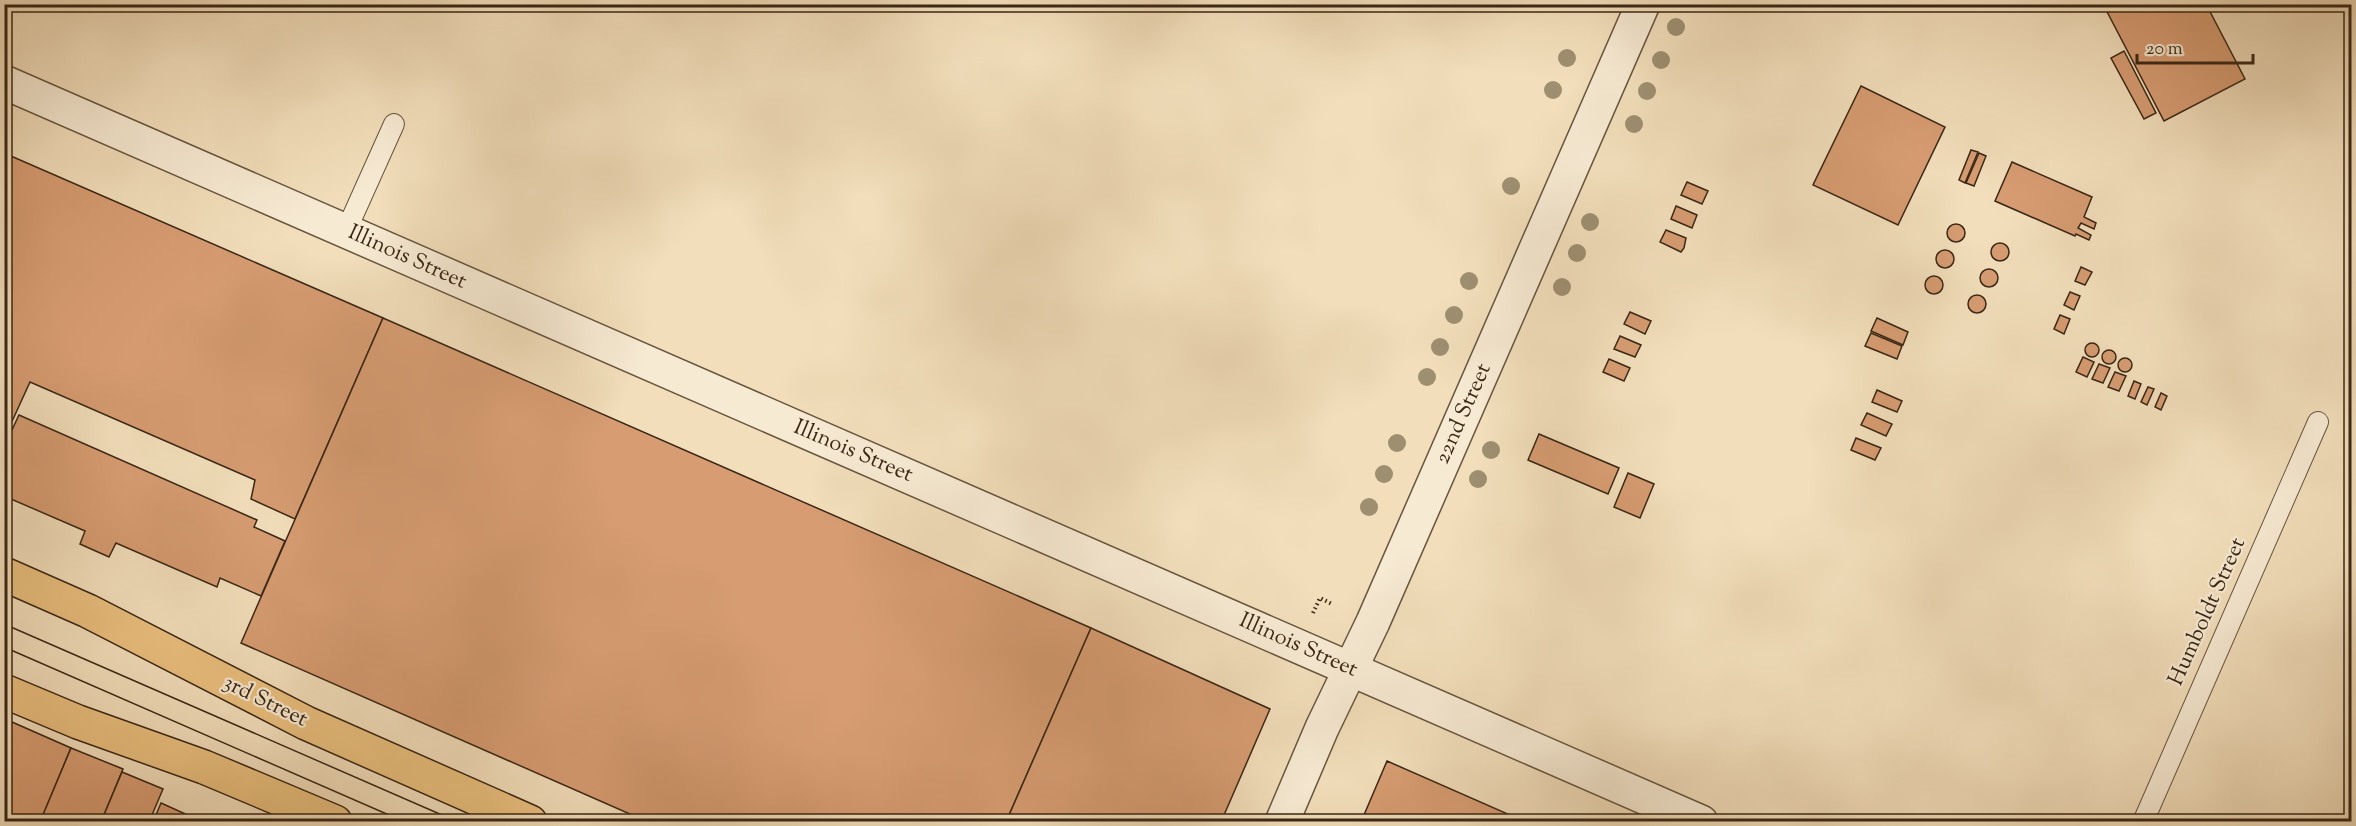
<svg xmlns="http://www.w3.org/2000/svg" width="2356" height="826" viewBox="0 0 2356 826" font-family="'Sorts Mill Goudy',serif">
	<rect width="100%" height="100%" fill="#f2debb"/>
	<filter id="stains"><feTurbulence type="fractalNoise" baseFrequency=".00333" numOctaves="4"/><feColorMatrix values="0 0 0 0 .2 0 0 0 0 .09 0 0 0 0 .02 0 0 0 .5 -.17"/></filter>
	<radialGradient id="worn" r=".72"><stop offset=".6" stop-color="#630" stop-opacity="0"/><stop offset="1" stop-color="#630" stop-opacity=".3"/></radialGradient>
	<g fill="#d79c72" stroke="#392715" stroke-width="1.5">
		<path d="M2103 4H2206L2245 79 2164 121Z"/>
		<path d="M2124 51 2156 113 2144 119 2111 58Z"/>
		<path d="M1861 86 1945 127 1898 225 1813 185Z"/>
		<path d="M1971 150 1978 152 1965 183 1959 180Z"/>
		<path d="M4 153 383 318 295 519 251 499 255 480 30 382 4 439Z"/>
		<path d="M1979 153 1986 156 1974 186 1966 183Z"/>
		<path d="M2012 162 2092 197 2084 217 2096 223 2094 229 2081 223 2078 228 2091 235 2089 240 2076 234 2075 236 1995 201Z"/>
		<path d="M1687 182 1708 191 1702 204 1681 195Z"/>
		<path d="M1676 206 1697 215 1692 228 1671 219Z"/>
		<circle cx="1956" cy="233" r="9"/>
		<path d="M1666 230 1686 238 1684 248 1681 252 1660 242Z"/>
		<circle cx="2000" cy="252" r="9"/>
		<circle cx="1945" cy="259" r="9"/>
		<path d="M2081 267 2092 272 2085 285 2075 281Z"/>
		<circle cx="1989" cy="278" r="9"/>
		<circle cx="1934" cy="285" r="9"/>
		<path d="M2070 292 2080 296 2074 310 2064 305Z"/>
		<circle cx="1977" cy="304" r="9"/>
		<path d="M1630 312 1651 321 1645 334 1624 324Z"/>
		<path d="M2060 315 2070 319 2064 334 2054 329Z"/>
		<path d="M383 318 1091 628 1006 822H648L241 643Z"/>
		<path d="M1877 318 1908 332 1903 345 1871 331Z"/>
		<path d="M1871 333 1902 346 1897 359 1865 346Z"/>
		<path d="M1620 336 1641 345 1635 357 1614 349Z"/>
		<circle cx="2092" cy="350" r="7"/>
		<circle cx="2109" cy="357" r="7"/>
		<path d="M2083 357 2094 362 2087 377 2076 372Z"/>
		<circle cx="2125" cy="365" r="7"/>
		<path d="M1609 359 1630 368 1624 381 1603 372Z"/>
		<path d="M2099 364 2110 368 2103 383 2092 379Z"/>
		<path d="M2115 372 2126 376 2119 391 2108 387Z"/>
		<path d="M2134 381 2141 384 2135 399 2128 396Z"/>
		<path d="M2148 387 2154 389 2147 405 2141 402Z"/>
		<path d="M1877 390 1902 401 1897 412 1872 402Z"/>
		<path d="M2161 393 2167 396 2161 410 2155 407Z"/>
		<path d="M1867 413 1892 424 1886 436 1861 425Z"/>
		<path d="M19 415 257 520 254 527 285 541 261 596 220 578 217 587 116 543 109 557 80 544 85 531 4 496V447Z"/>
		<path d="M1539 434 1619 468 1608 494 1528 460Z"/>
		<path d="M1856 438 1881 448 1875 460 1851 450Z"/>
		<path d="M1628 473 1654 484 1640 518 1614 507Z"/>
		<path d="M1091 628 1270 709 1221 822H1006Z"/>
		<path d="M12 722 71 748 40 822H4V741Z"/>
		<path d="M71 748 123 769 101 822H40Z"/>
		<path d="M1387 761 1526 822H1361Z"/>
		<path d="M122 772 163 789 149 822H101Z"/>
		<path d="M161 803 203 822H153Z"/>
	</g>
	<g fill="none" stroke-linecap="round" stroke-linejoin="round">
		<g stroke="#67553e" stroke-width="22">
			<g id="service">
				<path d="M346 231 394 124"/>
				<path d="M2143 822 2318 422"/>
			</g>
		</g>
		<g stroke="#67553e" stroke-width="36">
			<path id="minor" d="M1282 822 1322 728 1373 622 1643 4"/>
		</g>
		<g stroke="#67553e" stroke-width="36">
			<path id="tertiary" d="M4 82 1701 822"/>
		</g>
		<g stroke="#392715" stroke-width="36">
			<g id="primary">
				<path d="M4 574 88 611 306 723 530 822"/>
				<path d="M4 691 78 722 204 767 335 822"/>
			</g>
		</g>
		<path stroke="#392715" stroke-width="4" stroke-dasharray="1.5 3" stroke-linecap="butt" d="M1313 613 1320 598 1332 604"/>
		<use href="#service" stroke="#f7ead3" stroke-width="20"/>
		<use href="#minor" stroke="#f7ead3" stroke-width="33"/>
		<use href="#tertiary" stroke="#f7ead3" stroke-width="33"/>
		<use href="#primary" stroke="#e9bf7e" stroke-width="33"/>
		<g stroke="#392715" stroke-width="1.5">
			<path d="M4 624 458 822"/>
			<path d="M4 647 405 822"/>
		</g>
	</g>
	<g fill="#9e8f71">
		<circle cx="1676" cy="27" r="9"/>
		<circle cx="1567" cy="58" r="9"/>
		<circle cx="1661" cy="60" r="9"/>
		<circle cx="1553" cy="90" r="9"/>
		<circle cx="1647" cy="91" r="9"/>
		<circle cx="1634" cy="124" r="9"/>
		<circle cx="1511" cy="186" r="9"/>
		<circle cx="1590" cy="222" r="9"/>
		<circle cx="1577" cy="253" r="9"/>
		<circle cx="1469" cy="281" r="9"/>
		<circle cx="1562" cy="287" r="9"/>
		<circle cx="1454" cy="315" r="9"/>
		<circle cx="1440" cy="347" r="9"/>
		<circle cx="1427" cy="377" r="9"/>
		<circle cx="1397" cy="443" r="9"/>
		<circle cx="1491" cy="450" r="9"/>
		<circle cx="1384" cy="474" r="9"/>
		<circle cx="1478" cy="479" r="9"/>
		<circle cx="1369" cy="507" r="9"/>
	</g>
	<g text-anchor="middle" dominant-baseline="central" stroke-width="4.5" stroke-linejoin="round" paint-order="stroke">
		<g font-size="22" fill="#392715" stroke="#f7ead3">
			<text transform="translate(407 258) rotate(24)">Illinois Street</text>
			<text transform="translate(1464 414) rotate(-66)">22nd Street</text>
			<text transform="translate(853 452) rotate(23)">Illinois Street</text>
			<text transform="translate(2208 612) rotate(-66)">Humboldt Street</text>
			<text transform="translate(1298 646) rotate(24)">Illinois Street</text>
			<text transform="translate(265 702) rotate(26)">3rd Street</text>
		</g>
	</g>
	<rect width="2356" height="826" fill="none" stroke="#f2debb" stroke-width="24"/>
	<rect x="6" y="6" width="2344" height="814" fill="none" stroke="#392715" stroke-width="3"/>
	<rect x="12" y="12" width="2332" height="802" fill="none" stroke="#392715" stroke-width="1.5"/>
	<path d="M2137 54v9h116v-9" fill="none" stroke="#392715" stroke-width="3"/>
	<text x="2146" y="54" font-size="18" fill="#392715" stroke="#f7ead3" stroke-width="4.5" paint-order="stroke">20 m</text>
	<rect width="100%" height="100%" filter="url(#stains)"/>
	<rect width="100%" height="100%" fill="url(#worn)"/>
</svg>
